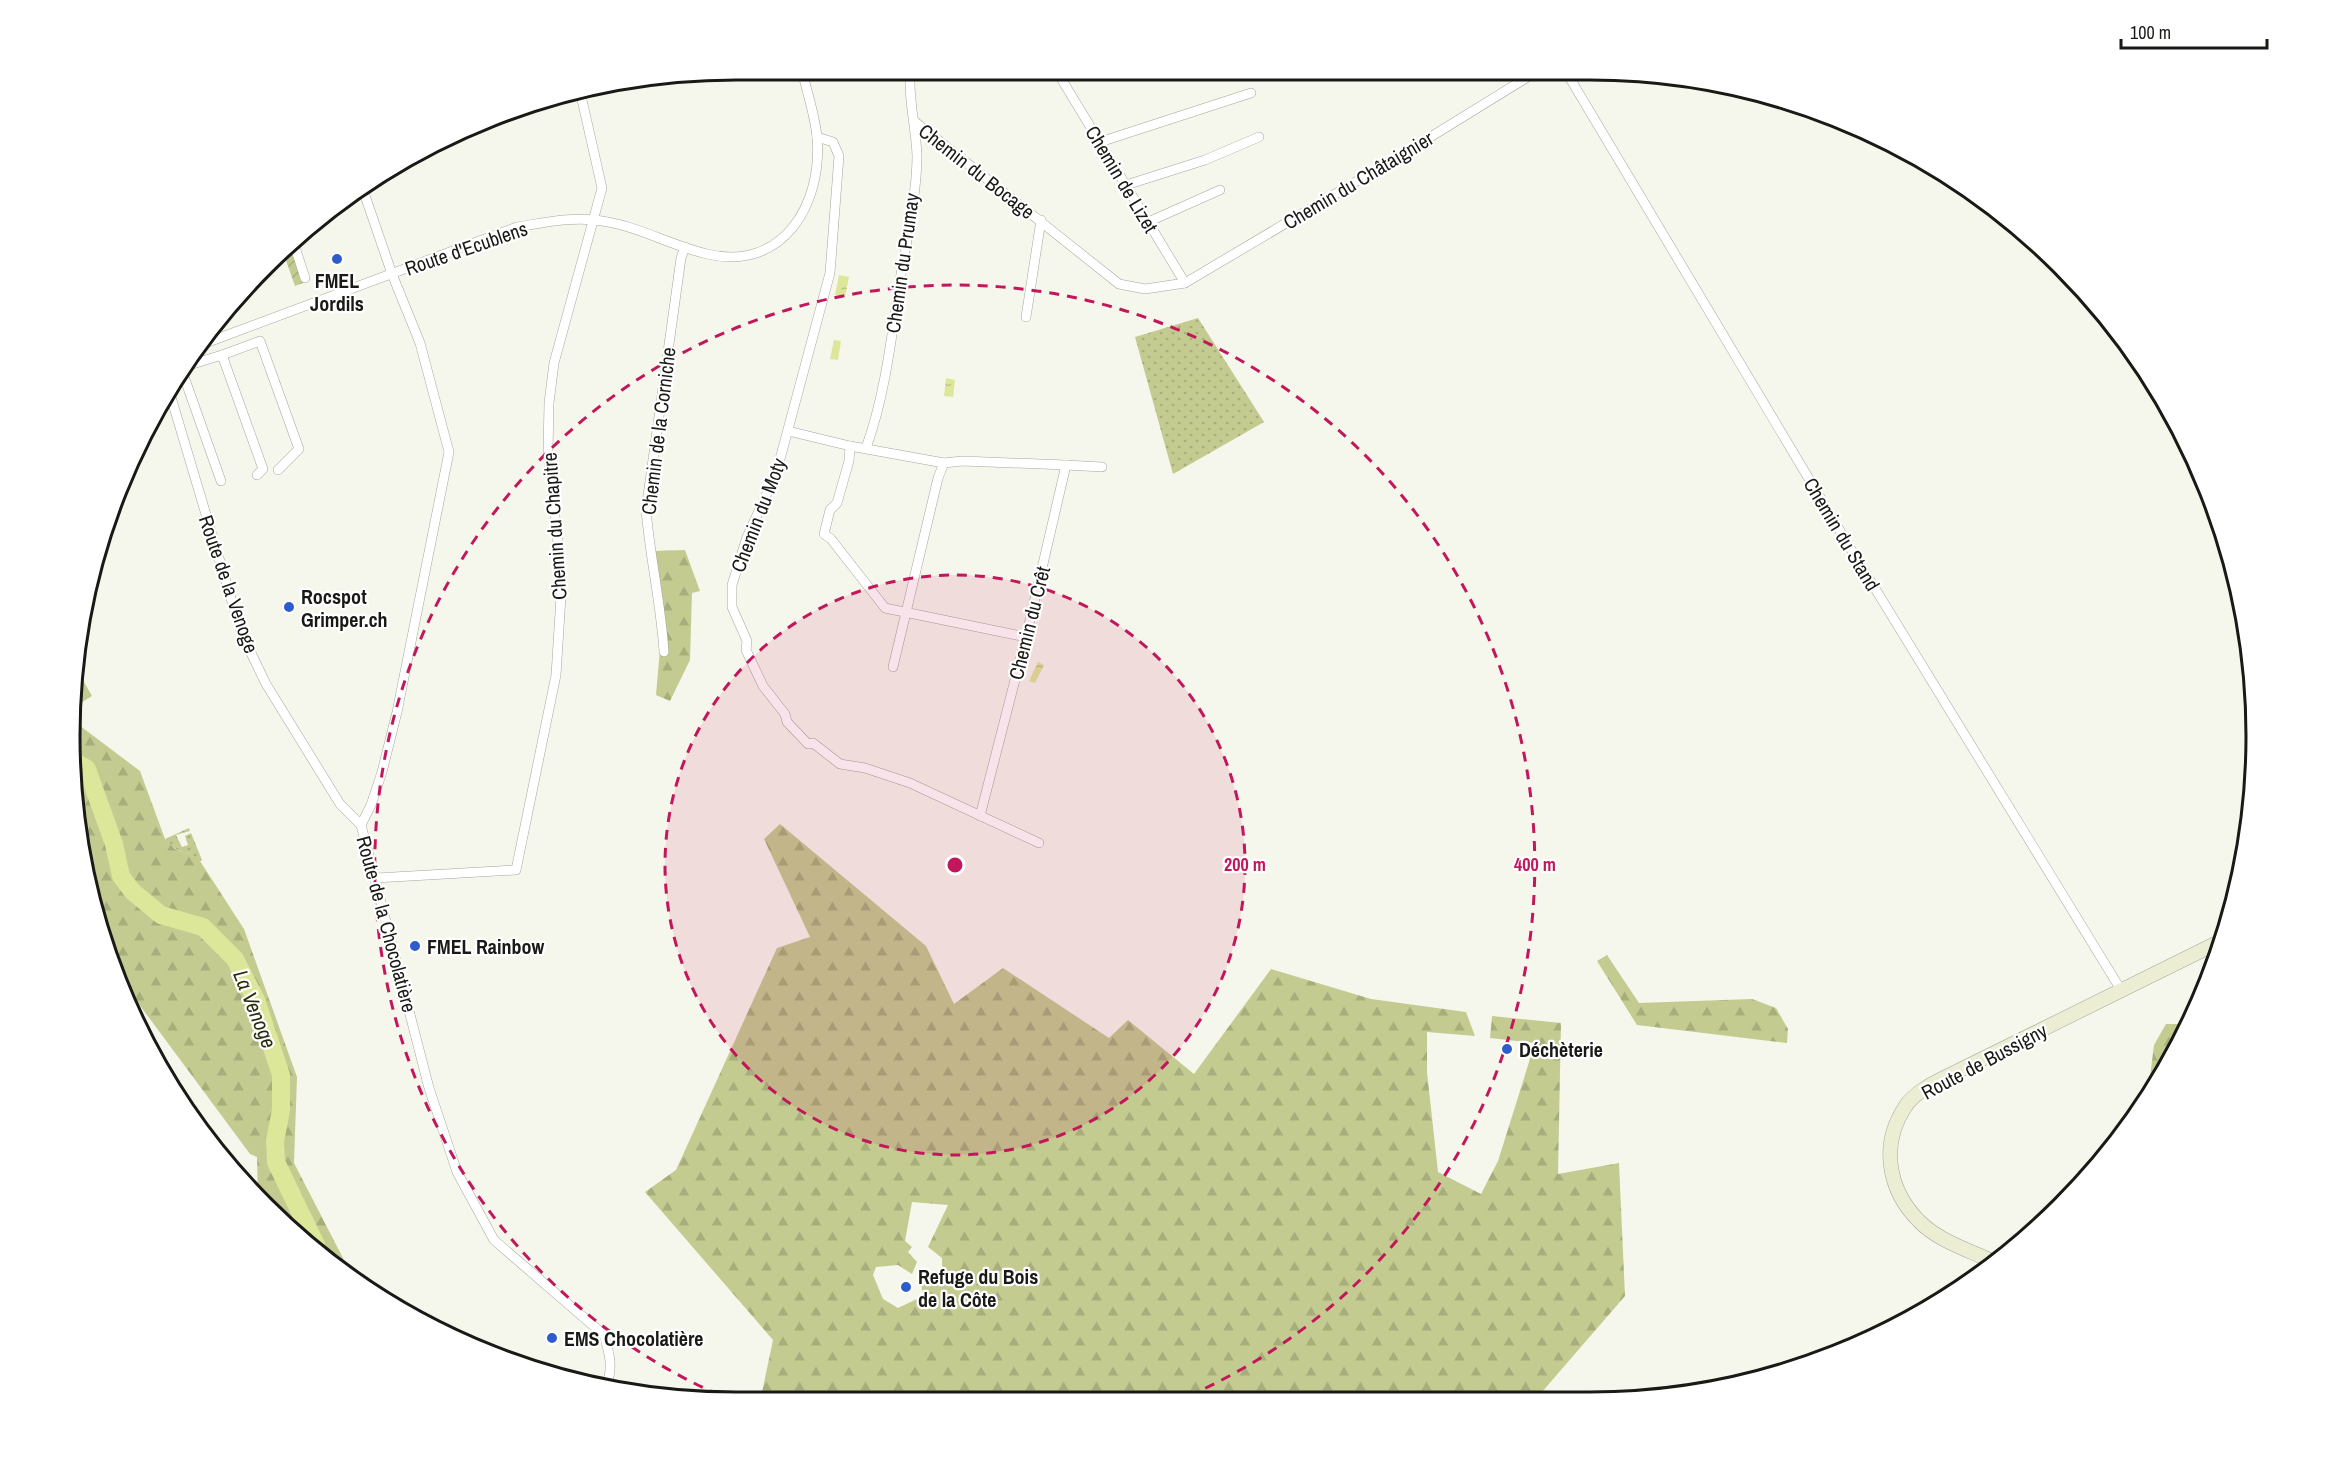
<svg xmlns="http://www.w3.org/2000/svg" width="2325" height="1471" viewBox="0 0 2325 1471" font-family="'Archivo Narrow',sans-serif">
	<defs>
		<pattern id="grass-dots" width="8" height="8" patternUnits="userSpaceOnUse" patternTransform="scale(1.5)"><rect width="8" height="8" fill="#c3cb91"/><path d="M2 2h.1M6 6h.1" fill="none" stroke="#a7ae7c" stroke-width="1.8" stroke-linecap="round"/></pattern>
		<pattern id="forest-firs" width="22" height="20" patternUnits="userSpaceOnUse" patternTransform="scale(1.5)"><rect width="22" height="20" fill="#c3cb91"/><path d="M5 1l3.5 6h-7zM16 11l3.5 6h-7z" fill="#a7ae7c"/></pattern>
		<pattern id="garden-furrows" width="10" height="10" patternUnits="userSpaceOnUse" patternTransform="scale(1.5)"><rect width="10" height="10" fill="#c3cb91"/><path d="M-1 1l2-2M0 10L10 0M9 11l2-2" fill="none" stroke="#a7ae7c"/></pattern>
		<pattern id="water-ripples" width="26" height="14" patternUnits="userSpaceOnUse" patternTransform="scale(1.5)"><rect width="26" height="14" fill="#dde79a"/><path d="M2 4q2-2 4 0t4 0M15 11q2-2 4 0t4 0" fill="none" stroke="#bdc684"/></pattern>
	</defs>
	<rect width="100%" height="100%" fill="#f6f7ec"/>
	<g fill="url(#grass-dots)">
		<path d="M1198 318 1264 422 1173 474 1135 337Z"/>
		<path d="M189 828 190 831 176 835 182 847 188 845 185 836 191 833 202 860 200 861C187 850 178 855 165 839Z"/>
	</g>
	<g fill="url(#forest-firs)" fill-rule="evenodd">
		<path d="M685 550 700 591 692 593 690 660 670 701 656 695 661 638 652 551Z"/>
		<path d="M71 719 140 771 165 839 175 849 196 857 200 861 244 929 297 1077 294 1163 345 1262 342 1272 329 1264 258 1197 257 1157 250 1154 127 988 86 861 69 735Z"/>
		<path d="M780 824 926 946 954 1004 1003 968 1109 1038 1128 1020 1194 1074 1271 969 1371 999 1466 1012 1475 1036 1427 1032V1072L1438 1172 1481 1194 1498 1161 1535 1043 1490 1038 1492 1016 1561 1023 1558 1174 1619 1163 1625 1296 1535 1400 761 1397 773 1340 645 1192 676 1170 777 948 810 937 764 839ZM912 1202 948 1205 928 1247 942 1258V1272L933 1282 921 1283 923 1296 898 1308 883 1299 873 1275 876 1267 898 1265 912 1274 917 1262 908 1252 912 1247 905 1241Z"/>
		<path d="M1607 955 1639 1003 1752 999 1776 1008 1788 1029 1787 1043 1637 1025 1597 961Z"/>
		<path d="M2166 1024H2190L2148 1093 2154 1045Z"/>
	</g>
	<path fill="url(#garden-furrows)" d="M293 241 306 282 295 286 282 249Z"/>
	<path fill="#c3cb91" d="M76 668 92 696 79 704 73 694Z"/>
	<g fill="url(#water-ripples)">
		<path d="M839 275 849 277 845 297 835 295Z"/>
		<path d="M834 340 841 341 838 360 830 359Z"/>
		<path d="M946 378 955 380 953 397 944 396Z"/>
		<path d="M1038 662 1044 665 1035 683 1029 681Z"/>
	</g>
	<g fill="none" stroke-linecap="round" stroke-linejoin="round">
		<path stroke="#dde79a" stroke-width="3" d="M305 1241 310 1234"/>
		<path stroke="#dde79a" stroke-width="18" d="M72 760 87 769 114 844 121 876 132 891 161 915 203 927 235 959 256 1000 281 1075V1110L275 1141 276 1162 316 1245 317 1253"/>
		<g stroke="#a4a69c" stroke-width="10">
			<g id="street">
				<path d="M1059 75 1185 283"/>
				<path d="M1568 75 1849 546 2121 990"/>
				<path d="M914 121 1119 284 1145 289 1185 283 1411 149 1531 75"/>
				<path d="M817 137 833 142 839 156 830 273 780 459 769 489 747 537 732 585V607L747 641 746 650 763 686 785 714 787 722 808 744 813 743 840 764 865 768 910 783 1039 843"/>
				<path d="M1100 142 1251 93"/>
				<path d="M361 184 392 274 420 343 449 452 397 712 382 772 371 805 361 825 429 1088 457 1172 494 1240 604 1335C609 1352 614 1368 606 1385"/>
				<path d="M1126 185 1205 160 1259 137"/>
				<path d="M1148 222 1220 190"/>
				<path d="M293 241 305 278"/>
				<path d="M1026 317 1041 220"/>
				<path d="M195 347 517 227C543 223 568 217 594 220 636 224 668 245 707 254 783 272 823 204 817 137 815 116 808 95 803 75"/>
				<path d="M222 355 260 341 299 449 278 470"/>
				<path d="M168 387 241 632 266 684 340 804 361 825"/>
				<path d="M788 431 850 446 944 463 962 461 1066 465"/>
				<path d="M850 446 849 461 837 503 830 510 824 534 831 539 885 608 1026 637"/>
				<path d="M866 448C886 393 892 332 901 274 907 239 917 191 917 156 916 128 909 104 910 75"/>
				<path d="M221 481 182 371 186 366 222 355 263 469 257 475"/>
				<path d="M664 652C661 604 650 557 646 510L681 258 685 247"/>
				<path d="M893 667 938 478 944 463"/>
				<path d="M980 816 1026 637 1066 465 1102 467"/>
				<path d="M376 878 516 870 556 675 562 581 548 451 549 403 554 363 602 188 580 91"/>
			</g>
		</g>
		<g stroke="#a4a69c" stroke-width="15">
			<path id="secondary" d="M1992 1261C1968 1250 1937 1240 1919 1221 1888 1190 1880 1145 1905 1107 1915 1091 1938 1081 1954 1073L2221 941"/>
		</g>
		<use href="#street" stroke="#fff" stroke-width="9"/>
		<use href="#secondary" stroke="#ebeed2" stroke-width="14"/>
	</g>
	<circle cx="955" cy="865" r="290" fill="#c2185b" fill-opacity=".12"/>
	<g fill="none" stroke="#c2185b" stroke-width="3" stroke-dasharray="10 8">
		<circle cx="955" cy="865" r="290"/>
		<path d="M719 1395A580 580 0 1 1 1186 1397"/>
	</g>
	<g fill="#2f5ccc" stroke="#fff" stroke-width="2">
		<circle cx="337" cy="259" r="6"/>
		<circle cx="289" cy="607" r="6"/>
		<circle cx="415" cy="946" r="6"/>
		<circle cx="1507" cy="1049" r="6"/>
		<circle cx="906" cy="1287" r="6"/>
		<circle cx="552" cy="1338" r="6"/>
	</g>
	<g text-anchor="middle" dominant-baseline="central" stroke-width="4.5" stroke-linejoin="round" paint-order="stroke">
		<g font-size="20" fill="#191a16" stroke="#fff">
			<text transform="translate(977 171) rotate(38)">Chemin du Bocage</text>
			<text transform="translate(1122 179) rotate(59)">Chemin de Lizet</text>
			<text transform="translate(1358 180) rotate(-31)">Chemin du Châtaignier</text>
			<text transform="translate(466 248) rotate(-19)">Route d'Ecublens</text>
			<text transform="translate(902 263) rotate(-82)">Chemin du Prumay</text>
			<text transform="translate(658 431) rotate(-83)">Chemin de la Corniche</text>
			<text transform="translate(758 515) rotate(-69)">Chemin du Moty</text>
			<text transform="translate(554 526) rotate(-94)">Chemin du Chapitre</text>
			<text transform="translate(1842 534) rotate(59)">Chemin du Stand</text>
			<text transform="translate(229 584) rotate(71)">Route de la Venoge</text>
			<text transform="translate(1029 623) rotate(-76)">Chemin du Crêt</text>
			<text transform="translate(387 924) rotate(75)">Route de la Chocolatière</text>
			<text transform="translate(1984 1061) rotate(-28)">Route de Bussigny</text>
		</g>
		<g font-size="20" font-weight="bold" fill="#191a16" stroke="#fff" text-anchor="start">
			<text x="337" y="280" text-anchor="middle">FMEL<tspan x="337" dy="23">Jordils</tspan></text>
			<text x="301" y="596">Rocspot<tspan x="301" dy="23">Grimper.ch</tspan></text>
			<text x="427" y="946">FMEL Rainbow</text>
			<text x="1519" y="1049">Déchèterie</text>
			<text x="918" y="1276">Refuge du Bois<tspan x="918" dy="23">de la Côte</tspan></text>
			<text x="564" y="1338">EMS Chocolatière</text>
		</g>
		<g font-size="21" font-style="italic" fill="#292c0b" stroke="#fff">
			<text transform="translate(255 1009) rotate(68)">La Venoge</text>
		</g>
	</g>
	<path d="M0 0H2325V1471H0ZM736 80H1590A656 656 0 0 1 2246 736V736A656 656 0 0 1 1590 1392H736A656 656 0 0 1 80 736V736A656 656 0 0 1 736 80Z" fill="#fff" fill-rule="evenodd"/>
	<path fill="none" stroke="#191a16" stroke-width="3" d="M736 80H1590A656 656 0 0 1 2246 736V736A656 656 0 0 1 1590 1392H736A656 656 0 0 1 80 736V736A656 656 0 0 1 736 80Z"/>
	<circle cx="955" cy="865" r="9" fill="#c2185b" stroke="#fff" stroke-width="3"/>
	<g font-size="18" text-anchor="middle" font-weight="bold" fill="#c2185b" stroke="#fff" stroke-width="4.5" stroke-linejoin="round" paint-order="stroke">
		<text x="1245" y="871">200 m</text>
		<text x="1535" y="871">400 m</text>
	</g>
	<path d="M2121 39v9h146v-9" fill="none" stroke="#191a16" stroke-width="3"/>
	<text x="2130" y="39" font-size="18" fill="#191a16" stroke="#ffffff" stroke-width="4.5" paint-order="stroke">100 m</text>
</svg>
